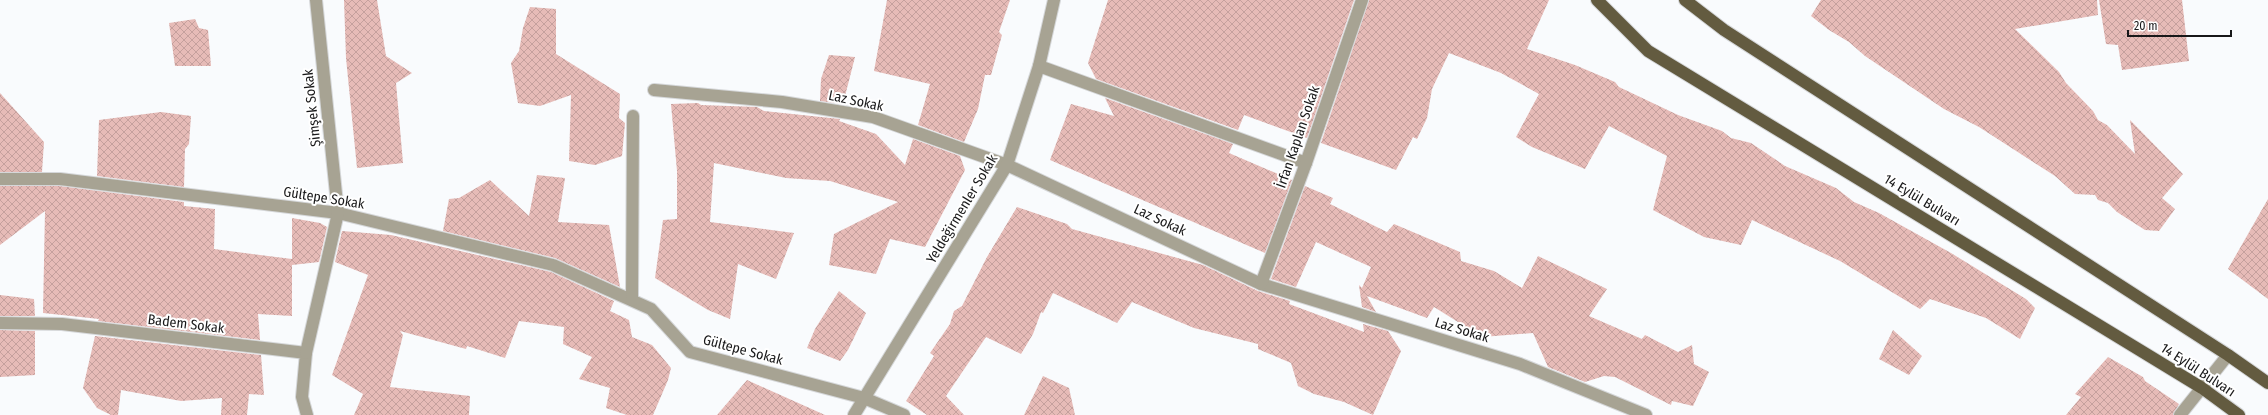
<svg xmlns="http://www.w3.org/2000/svg" width="2268" height="415" viewBox="0 0 2268 415" font-family="'Fira Sans Condensed',sans-serif">
	<defs>
		<pattern id="building-cross-hatch" width="8" height="8" patternUnits="userSpaceOnUse"><rect width="8" height="8" fill="#e6bbb7"/><path d="M0 0l8 8M0 8l8-8" fill="none" stroke="#c5a09d"/></pattern>
	</defs>
	<rect width="100%" height="100%" fill="#f9fbfd"/>
	<g fill="url(#building-cross-hatch)">
		<path d="M344 0H377L386 56 412 73 396 83 403 163 357 168 346 58Z"/>
		<path d="M887 0H1010L999 32 1002 35 991 75H985L978 109 964 142 918 125 930 84 874 71Z"/>
		<path d="M1108 0H1354L1307 138 1244 115 1238 130 1096 79 1088 63Z"/>
		<path d="M1369 0H1549L1527 49 1575 65 1615 82 1619 87 1678 115 1722 131 1731 138 1751 143 1785 166 1836 188 1854 202 1879 213 1951 253 2026 299 2035 308 2020 339 1986 318 1930 299 1920 309 1840 261 1752 220 1741 245 1704 237 1653 210 1667 156 1609 126 1585 169 1532 147 1516 137 1539 94 1501 73 1449 53 1432 89 1427 118 1417 139 1413 137 1396 170 1321 143Z"/>
		<path d="M1821 0H2097L2098 15 2015 29 2059 72 2066 83 2093 111 2098 120 2107 125 2135 154 2130 120 2183 174 2162 198 2175 209 2159 231 2145 230 2117 212 2108 203 2098 200 2095 195 2075 194 2055 176 1979 127 1944 109 1865 56 1849 42 1829 30 1811 16Z"/>
		<path d="M2099 0H2182L2189 61 2122 70 2118 45 2106 44Z"/>
		<path d="M530 7 556 9V54L620 94 619 118 625 123 622 156 595 165 569 161 571 95 540 106 518 103 511 63 519 51 523 28Z"/>
		<path d="M195 19 199 28 208 30 211 66H175L169 23Z"/>
		<path d="M829 55 855 57 843 104 820 101 821 79Z"/>
		<path d="M0 93 44 142 42 172H0Z"/>
		<path d="M1105 98 1233 144 1229 153 1292 180 1265 253 1050 160 1071 104 1114 116Z"/>
		<path d="M698 103 701 105 757 107 764 111 840 119 839 121 876 134 905 165 913 139 960 156 965 170 925 247 890 239 876 274 829 265 834 234 898 202 830 181 786 178 714 163 710 222 794 233 776 279 738 264 730 319 708 310 655 278 663 220 677 219V171L671 104Z"/>
		<path d="M161 112 191 116 189 144 185 149 184 187 97 176 99 120Z"/>
		<path d="M537 175 565 178 558 222 609 225 620 287 555 258 443 231 449 199 459 198 490 180 529 216Z"/>
		<path d="M0 186H60L184 202V206L215 209 214 249 292 259V218L320 223 327 227 319 262 292 265V263V316L258 314 260 340 98 321 99 319 43 313 45 211 0 245Z"/>
		<path d="M1305 186 1333 198 1330 204 1387 232 1394 224 1460 252 1461 261 1494 271 1522 288 1538 256 1607 289 1589 316 1642 339 1645 335 1678 352 1692 345 1694 364 1709 372 1693 406 1672 401 1671 405 1615 377 1604 376 1585 382 1548 367 1533 333 1482 337 1434 307 1427 318 1367 296 1376 312 1362 307 1359 285 1362 288 1371 267 1316 242 1296 287 1271 279Z"/>
		<path d="M2268 199V299L2228 269Z"/>
		<path d="M1017 207 1067 224 1072 229 1203 265 1258 291 1290 301 1289 304 1364 332 1363 324 1388 331 1401 351 1373 415 1344 402 1314 394 1298 386 1291 363 1258 349V344L1194 328 1132 302 1117 323 1053 293 1043 313 1041 312 1033 334 1021 354 986 337 946 396 964 415H927L906 401 934 356 930 353 950 324 954 311 962 306 987 257Z"/>
		<path d="M342 231 391 235 551 272 614 301 610 311 629 320 632 337 652 345 671 368 668 380 653 415H627L606 408 610 388 579 379 592 357 563 344 564 327 519 321 505 358 467 346 466 349 400 331 403 335 390 387 470 396 469 415H354L363 394 332 375 368 275 335 262Z"/>
		<path d="M839 291 866 313 848 350 840 361 807 348 815 329Z"/>
		<path d="M0 295 34 299 35 316H0Z"/>
		<path d="M0 330 35 331V375L0 377Z"/>
		<path d="M1893 330 1922 356 1909 375 1879 359Z"/>
		<path d="M95 336 261 355 264 395 249 394 247 415H221L222 398 181 401 121 390 118 415H111L97 408 83 388Z"/>
		<path d="M2108 357 2143 377 2145 381 2179 404 2173 415H2066L2081 397 2075 394Z"/>
		<path d="M1043 376 1069 388 1075 415H1024Z"/>
		<path d="M747 380 825 415H717Z"/>
	</g>
	<g fill="none" stroke-linecap="round" stroke-linejoin="round">
		<g stroke="#d5d7d9" stroke-width="14">
			<g id="minor">
				<path d="M1039 66 1306 163"/>
				<path d="M654 90 782 102 873 117 1007 165 1261 284 1520 364 1646 415"/>
				<path d="M0 179H60L338 213 553 265 651 309 690 352 864 398 904 415"/>
				<path d="M1261 284 1306 163 1362 0"/>
				<path d="M632 300 633 116"/>
				<path d="M0 323 62 324 306 353 302 397 307 415"/>
				<path d="M306 353 338 213 316 0"/>
				<path d="M854 415 1007 165 1039 66 1054 0"/>
				<path d="M2180 415 2228 355"/>
			</g>
		</g>
		<g stroke="#d5d7d9" stroke-width="14">
			<g id="major">
				<path d="M1597 0 1648 51 2202 388 2239 415"/>
				<path d="M1685 0 1724 30 2228 355 2268 383"/>
			</g>
		</g>
		<use href="#minor" stroke="#a7a393" stroke-width="12"/>
		<use href="#major" stroke="#635b40" stroke-width="12"/>
	</g>
	<g text-anchor="middle" dominant-baseline="central" stroke-width="4" stroke-linejoin="round" paint-order="stroke">
		<g font-size="14" fill="#181819" stroke="#fff">
			<text transform="translate(856 101) rotate(12)">Laz Sokak</text>
			<text transform="translate(312 108) rotate(-96)">Şimşek Sokak</text>
			<text transform="translate(1298 137) rotate(-71)">İrfan Kaplan Sokak</text>
			<text transform="translate(324 198) rotate(9)">Gültepe Sokak</text>
			<text transform="translate(1922 200) rotate(31)">14 Eylül Bulvarı</text>
			<text transform="translate(962 209) rotate(-59)">Yeldeğirmenler Sokak</text>
			<text transform="translate(1160 220) rotate(25)">Laz Sokak</text>
			<text transform="translate(186 324) rotate(7)">Badem Sokak</text>
			<text transform="translate(1462 330) rotate(17)">Laz Sokak</text>
			<text transform="translate(743 350) rotate(15)">Gültepe Sokak</text>
			<text transform="translate(2198 370) rotate(33)">14 Eylül Bulvarı</text>
		</g>
	</g>
	<path d="M2128 30v6h103v-6" fill="none" stroke="#181819" stroke-width="2"/>
	<text x="2134" y="30" font-size="12" fill="#181819" stroke="#ffffff" stroke-width="3" paint-order="stroke">20 m</text>
</svg>
